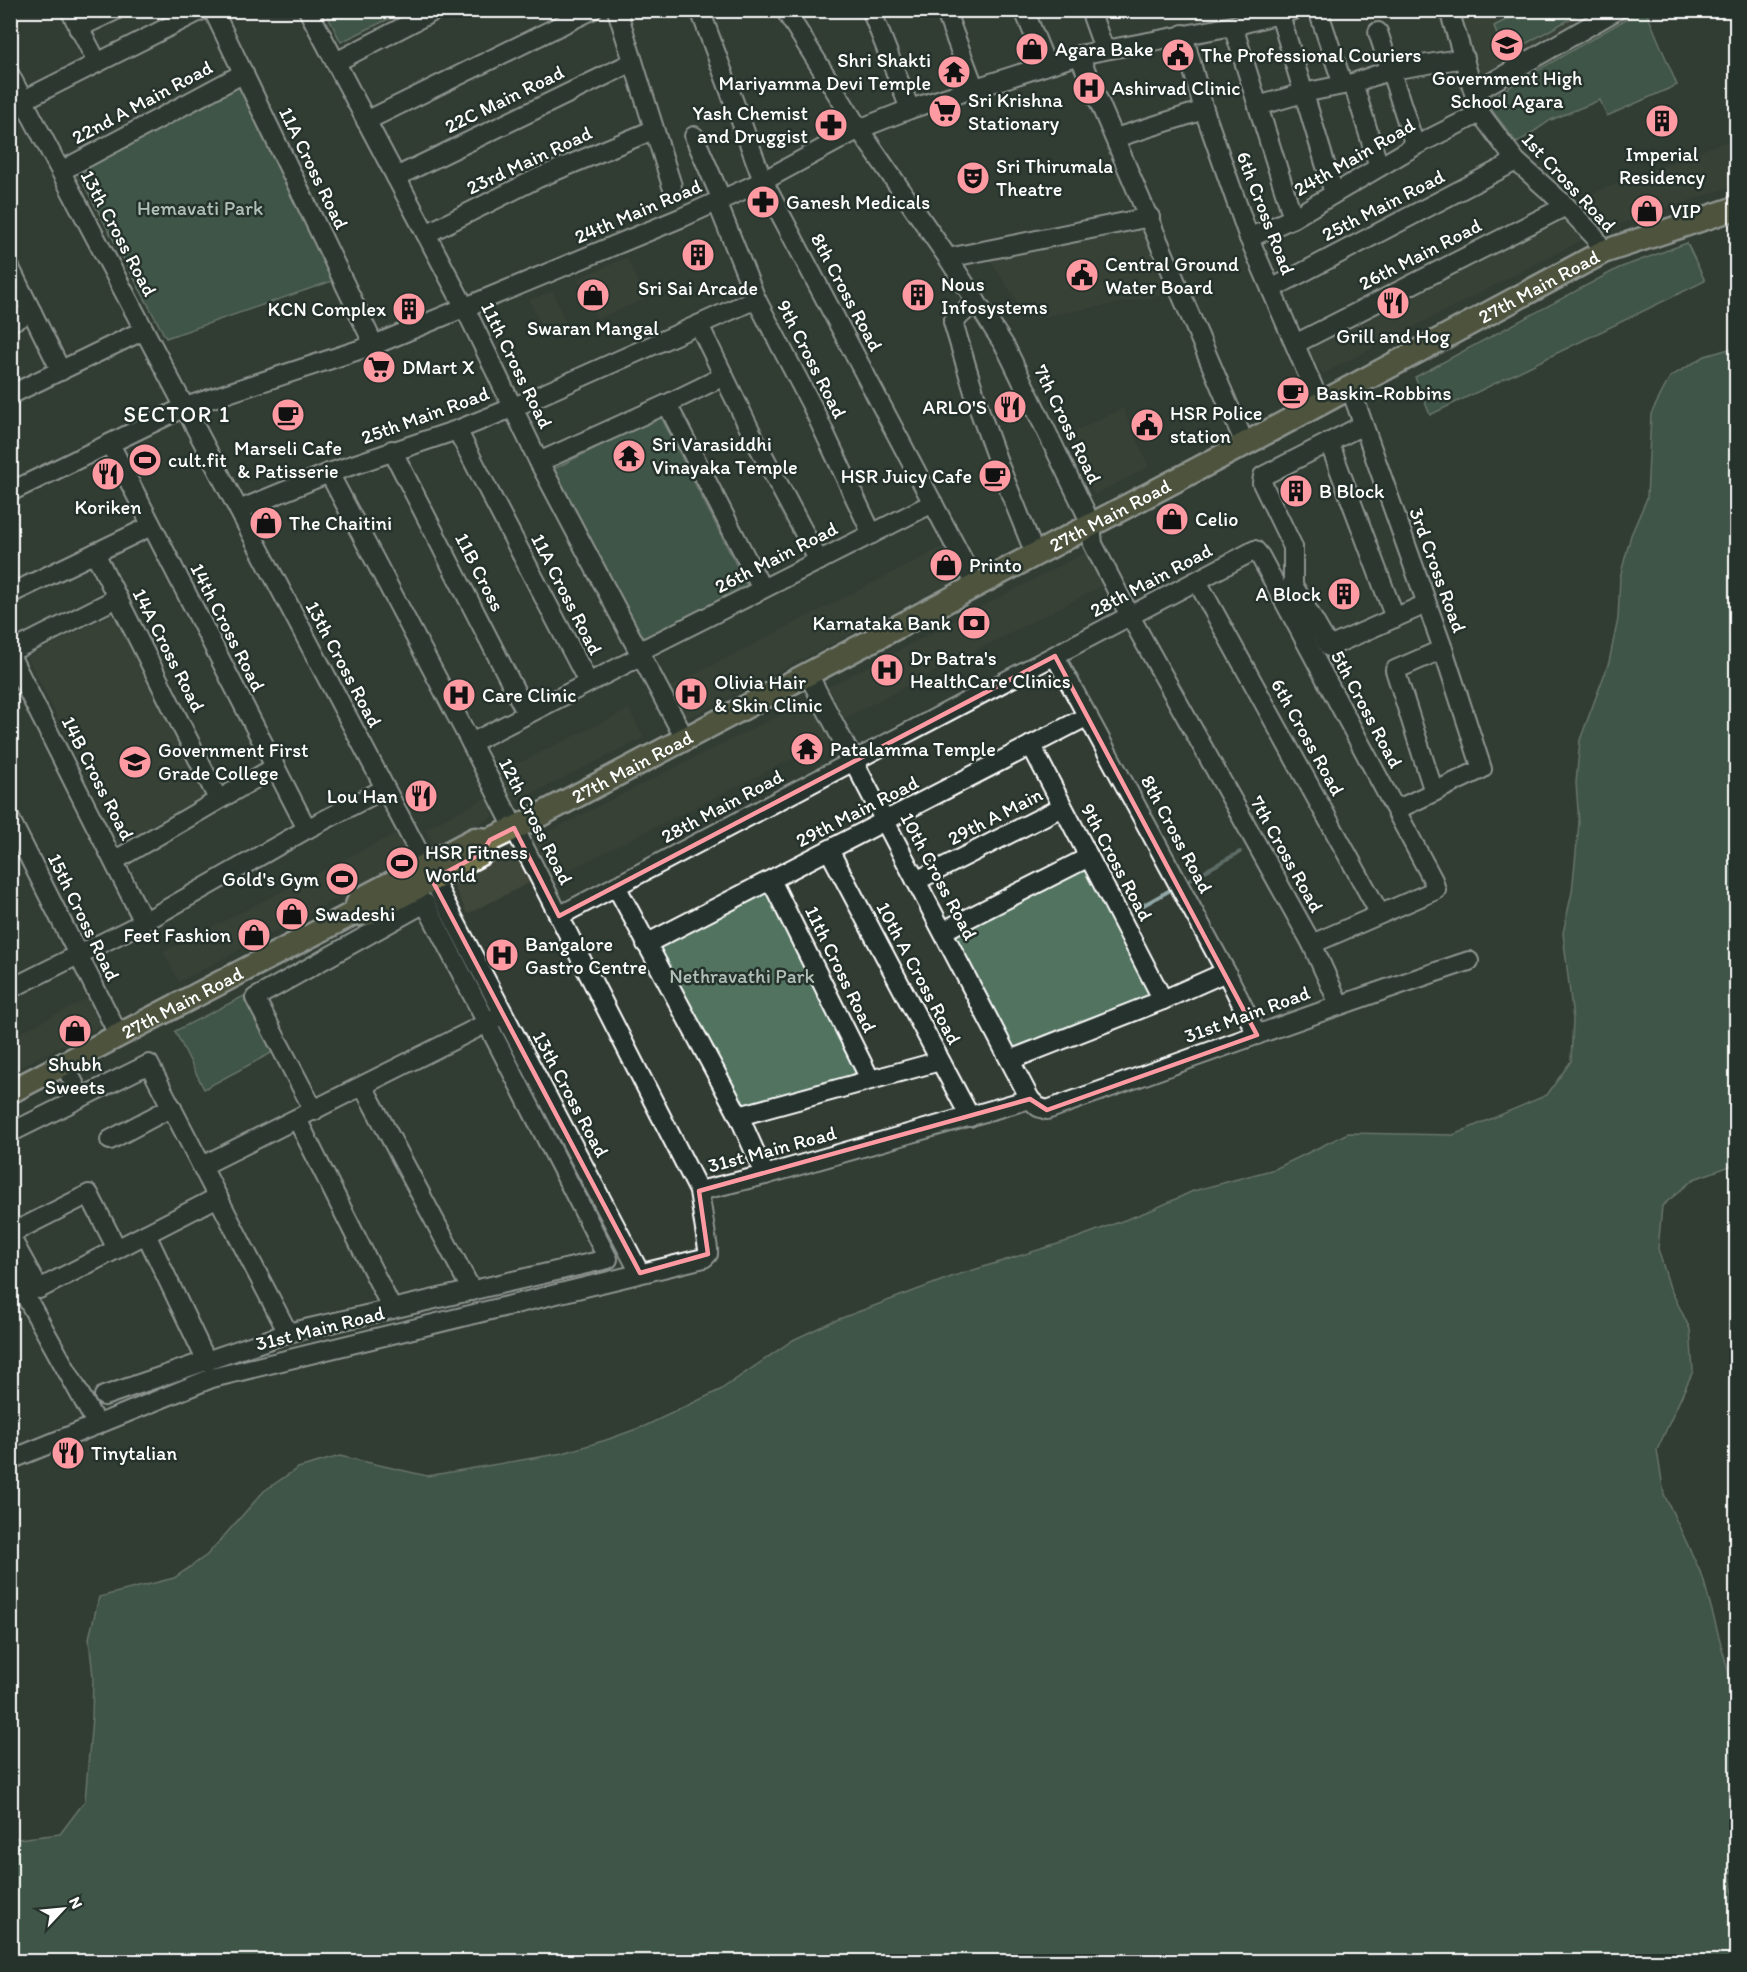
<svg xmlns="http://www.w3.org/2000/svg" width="1747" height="1972" viewBox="0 0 1747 1972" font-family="Itim,sans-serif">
	<rect width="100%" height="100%" fill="#323c33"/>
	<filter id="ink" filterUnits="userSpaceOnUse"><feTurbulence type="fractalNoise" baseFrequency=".0167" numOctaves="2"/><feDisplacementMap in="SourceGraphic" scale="12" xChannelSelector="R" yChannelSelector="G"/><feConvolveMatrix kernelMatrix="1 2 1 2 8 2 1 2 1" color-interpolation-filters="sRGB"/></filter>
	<g filter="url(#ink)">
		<g fill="#40463a">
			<path d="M1458 10 1602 11 1483 79Z"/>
			<path d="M1736 137V185L1603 230 1575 200Z"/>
			<path d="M1565 211 1584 239 1323 374 1303 345Z"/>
			<path d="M1144 227 1172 294 1029 319 987 256Z"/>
			<path d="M627 257 646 299 597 319 577 279Z"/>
			<path d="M553 291 569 330 548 341 529 300Z"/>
			<path d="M1123 408 1149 467 1094 495 1067 435Z"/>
			<path d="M948 544 964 576 683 721 666 689Z"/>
			<path d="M1086 552 1104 585 841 720 824 689Z"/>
			<path d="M116 612 207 794 122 845 27 657Z"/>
			<path d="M815 697 835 737 549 880 529 841Z"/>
			<path d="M629 709 644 738 509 805 494 775Z"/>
			<path d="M485 798 494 816 435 847 425 829Z"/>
			<path d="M396 833 410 860 179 982 163 952Z"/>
			<path d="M515 847 533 881 467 914 452 882Z"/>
			<path d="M88 998 102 1025 11 1072V1037Z"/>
		</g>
		<g fill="#51735e" stroke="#a8b9ae" stroke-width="1.5">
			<path d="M325 11H405L341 42Z"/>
			<path d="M1514 11V10L1584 11 1504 56 1494 26 1516 15Z"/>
			<path d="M1640 11H1646L1677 85 1607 116 1600 100 1551 120 1517 143 1485 101Z"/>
			<path d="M241 80 335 280 166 338 75 168Z"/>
			<path d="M1687 243 1705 281 1430 415 1415 377 1619 268Z"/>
			<path d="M1736 347V1164L1694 1179 1662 1206 1658 1249 1670 1288 1690 1329 1693 1371 1657 1450 1664 1494 1703 1578 1728 1670 1736 1693V1864L1730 1874 1736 1919V1961H11V1833L18 1839 60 1834 85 1801 92 1718 93 1677 89 1638 99 1597 174 1578 207 1555 264 1491 298 1468 340 1456 427 1476 563 1453 606 1440 645 1426 720 1390 793 1340 831 1322 954 1276 1074 1239 1154 1209 1193 1191 1275 1169 1348 1133 1453 1135 1547 1095 1571 1061 1573 1019 1563 933 1572 892 1579 823 1576 783 1580 740 1609 662 1618 619 1620 577 1631 535 1647 498 1651 414 1670 377 1705 356Z"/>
			<path d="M660 415 748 588 642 642 554 469Z"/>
			<path d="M1084 865 1153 999 1013 1050 950 934Z"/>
			<path d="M768 888 861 1075 745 1108 654 945Z"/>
			<path d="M246 995 275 1051 204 1089 175 1031Z"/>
		</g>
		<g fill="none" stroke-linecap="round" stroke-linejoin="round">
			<g stroke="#91a7a6" stroke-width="4">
				<path d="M1183 883 1240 852"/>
				<path d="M1133 911 1174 888"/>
			</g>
			<g stroke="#fff" stroke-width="22">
				<g id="minor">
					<path d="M70 10 97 62"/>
					<path d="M213 10 374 345"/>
					<path d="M308 10 465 308 539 462 685 739"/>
					<path d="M617 10 672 186"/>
					<path d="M700 10 763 181 976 585"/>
					<path d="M785 10 859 129 948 258 1006 348 1084 509 1091 525 1093 544 1130 616 1312 944 1339 1004"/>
					<path d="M871 10 910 109"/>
					<path d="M945 10 974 87"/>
					<path d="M1024 10 1046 64"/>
					<path d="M1090 10 1104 49"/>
					<path d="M1318 10 1343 85"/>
					<path d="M1449 10 1480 113 1516 161 1566 206 1595 237 1603 252"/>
					<path d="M1280 15 1334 193"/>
					<path d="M1233 26 1293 218"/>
					<path d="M78 28 116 10"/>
					<path d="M1378 32 1415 146"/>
					<path d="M1183 34 1204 110 1249 238 1320 403"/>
					<path d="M1079 55 1245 444"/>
					<path d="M336 62 436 10"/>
					<path d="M10 75 640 1273"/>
					<path d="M1353 83 1379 167"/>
					<path d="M1475 92 1617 10"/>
					<path d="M1258 106 1303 93 1353 83 1391 70 1465 58"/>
					<path d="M10 107 202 10"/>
					<path d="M366 121 592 10"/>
					<path d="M694 136 722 200"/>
					<path d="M1115 138 1204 110"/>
					<path d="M61 171 244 73"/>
					<path d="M396 177 633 62"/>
					<path d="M717 202 756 299 812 406 872 534"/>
					<path d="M426 234 538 178 653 130"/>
					<path d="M1249 238 1293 218 1415 146 1480 113"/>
					<path d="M948 258 1150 217"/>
					<path d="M10 268 61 371"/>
					<path d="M1271 289 1516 161"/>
					<path d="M976 301 953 322 980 412 999 465 1035 554"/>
					<path d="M10 322 32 312"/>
					<path d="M699 325 751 432 819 561"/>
					<path d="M1295 344 1566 206"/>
					<path d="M1350 387 1443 649 1482 769 1396 810"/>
					<path d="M10 395 144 330"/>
					<path d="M667 404 762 589"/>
					<path d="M1363 425 1263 476 1262 483 1293 547V585L1329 647 1426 604"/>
					<path d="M457 430 588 682"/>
					<path d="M1329 442 1395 618"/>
					<path d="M110 444 307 829"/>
					<path d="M392 450 527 714"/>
					<path d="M539 462 667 404 724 376"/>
					<path d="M329 473 471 743 699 1191"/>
					<path d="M10 492 185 407 374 345 683 217 763 181 859 129 910 109 1079 55 1233 26 1294 10"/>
					<path d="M239 510 329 473 457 430 512 408 756 299"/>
					<path d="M95 553 218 799"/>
					<path d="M1197 581 1380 914"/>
					<path d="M10 594 151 526"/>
					<path d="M10 652 117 598"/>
					<path d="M638 652 933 503"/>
					<path d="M10 655 144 922"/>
					<path d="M1055 656 1226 972 1257 1035"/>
					<path d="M808 674 1030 1099 1038 1107 1047 1110C1188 1060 1327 1008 1469 961"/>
					<path d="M471 743 641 656"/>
					<path d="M1031 745 1163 1000"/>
					<path d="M1434 792 1395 670 1443 649"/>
					<path d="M10 819 119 1036"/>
					<path d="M829 850 970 1117"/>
					<path d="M114 861 275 767"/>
					<path d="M771 880 870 1079"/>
					<path d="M916 881 1062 807"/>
					<path d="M616 886 739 1116 765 1175"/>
					<path d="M559 916 1255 550 1260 556 1433 880 1436 890 1312 944"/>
					<path d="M943 931 1089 857"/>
					<path d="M646 944 1088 716"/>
					<path d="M10 989 144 922 307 829 384 789"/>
					<path d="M1010 1060 1163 1000 1226 972"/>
					<path d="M64 1064 81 1097"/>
					<path d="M363 1086 472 1291"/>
					<path d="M314 1111 255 998 425 903 487 1023 497 1017"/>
					<path d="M739 1116 940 1061"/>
					<path d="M297 1119 392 1309"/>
					<path d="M10 1133 149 1064 288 1333"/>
					<path d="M110 1140 172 1107"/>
					<path d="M10 1234 89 1194 117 1249"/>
					<path d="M146 1234 207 1362"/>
					<path d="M10 1236 39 1289 218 1197"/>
					<path d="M10 1268 97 1425"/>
					<path d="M104 1396 288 1333 608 1259 487 1023 202 1166"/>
					<path d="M10 1460 212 1378 704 1258 708 1254V1249L699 1191 765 1175 1030 1099"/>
				</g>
			</g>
			<g stroke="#fff" stroke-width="27">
				<g id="major">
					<path id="s1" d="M354 913 359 900 475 839 490 840 523 824 1245 444 1603 252 1736 208"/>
					<path id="s2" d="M10 1092 354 913 367 914 482 853 490 840"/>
				</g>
			</g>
			<use href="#minor" stroke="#26332d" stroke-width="18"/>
			<use href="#major" stroke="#6f704a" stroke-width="22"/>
		</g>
	</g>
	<path d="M0 0H1747V1972H0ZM1055 656 1257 1035 1047 1110 1030 1099 699 1191 708 1254 640 1273 432 880 482 853 490 840 514 828 559 916Z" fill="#323c33" fill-opacity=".55" fill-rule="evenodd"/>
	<path fill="none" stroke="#ff9aa2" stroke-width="4.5" stroke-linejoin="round" d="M1055 656 1257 1035 1047 1110 1030 1099 699 1191 708 1254 640 1273 432 880 482 853 490 840 514 828 559 916Z"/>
	<defs>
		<g id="school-disc" transform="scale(1.725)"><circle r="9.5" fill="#ff9aa2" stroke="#26332d"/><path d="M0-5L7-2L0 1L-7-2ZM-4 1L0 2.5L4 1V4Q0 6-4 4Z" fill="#111"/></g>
		<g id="shop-disc" transform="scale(1.725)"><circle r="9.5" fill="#ff9aa2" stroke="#26332d"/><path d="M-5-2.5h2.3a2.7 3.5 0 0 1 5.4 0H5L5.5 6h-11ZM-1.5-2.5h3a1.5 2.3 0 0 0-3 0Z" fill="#111"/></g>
		<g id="civic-disc" transform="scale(1.725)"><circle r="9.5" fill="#ff9aa2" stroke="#26332d"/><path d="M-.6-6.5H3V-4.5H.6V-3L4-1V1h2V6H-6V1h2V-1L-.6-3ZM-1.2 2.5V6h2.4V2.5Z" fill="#111"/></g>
		<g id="temple-disc" transform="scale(1.725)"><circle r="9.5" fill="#ff9aa2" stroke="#26332d"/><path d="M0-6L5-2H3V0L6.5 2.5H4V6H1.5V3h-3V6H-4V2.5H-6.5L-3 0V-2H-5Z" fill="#111"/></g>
		<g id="hospital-disc" transform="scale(1.725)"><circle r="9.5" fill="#ff9aa2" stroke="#26332d"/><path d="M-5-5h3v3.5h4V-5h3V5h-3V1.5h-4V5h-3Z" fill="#111"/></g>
		<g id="supermarket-disc" transform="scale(1.725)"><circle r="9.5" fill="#ff9aa2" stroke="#26332d"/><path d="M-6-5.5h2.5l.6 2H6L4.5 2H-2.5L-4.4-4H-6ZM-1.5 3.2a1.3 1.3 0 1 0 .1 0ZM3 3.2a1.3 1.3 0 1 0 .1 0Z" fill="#111"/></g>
		<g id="building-disc" transform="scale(1.725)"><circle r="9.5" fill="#ff9aa2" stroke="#26332d"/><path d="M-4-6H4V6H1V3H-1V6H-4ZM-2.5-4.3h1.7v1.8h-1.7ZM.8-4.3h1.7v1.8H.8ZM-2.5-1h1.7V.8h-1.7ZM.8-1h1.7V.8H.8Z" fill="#111"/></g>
		<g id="pharmacy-disc" transform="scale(1.725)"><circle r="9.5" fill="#ff9aa2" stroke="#26332d"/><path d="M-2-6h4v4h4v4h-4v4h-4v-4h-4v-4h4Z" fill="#111"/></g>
		<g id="theatre-disc" transform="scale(1.725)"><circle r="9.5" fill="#ff9aa2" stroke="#26332d"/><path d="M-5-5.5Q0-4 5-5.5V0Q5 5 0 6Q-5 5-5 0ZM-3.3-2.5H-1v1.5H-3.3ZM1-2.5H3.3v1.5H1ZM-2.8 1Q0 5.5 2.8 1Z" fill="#111"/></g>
		<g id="restaurant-disc" transform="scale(1.725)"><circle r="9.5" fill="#ff9aa2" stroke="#26332d"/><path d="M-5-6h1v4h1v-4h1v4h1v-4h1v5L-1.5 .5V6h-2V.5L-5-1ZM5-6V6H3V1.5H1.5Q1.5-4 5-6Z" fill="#111"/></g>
		<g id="cafe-disc" transform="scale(1.725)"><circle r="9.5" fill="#ff9aa2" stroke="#26332d"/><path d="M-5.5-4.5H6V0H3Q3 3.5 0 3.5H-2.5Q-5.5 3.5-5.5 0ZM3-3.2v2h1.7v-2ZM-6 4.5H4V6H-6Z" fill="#111"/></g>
		<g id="stadium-disc" transform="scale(1.725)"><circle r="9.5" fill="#ff9aa2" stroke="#26332d"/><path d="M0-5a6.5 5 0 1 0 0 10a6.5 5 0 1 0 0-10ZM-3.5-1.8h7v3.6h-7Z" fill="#111"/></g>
		<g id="bank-disc" transform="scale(1.725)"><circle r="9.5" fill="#ff9aa2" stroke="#26332d"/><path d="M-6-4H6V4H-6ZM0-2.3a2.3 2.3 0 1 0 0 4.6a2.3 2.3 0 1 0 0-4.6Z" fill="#111"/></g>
		<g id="university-disc" transform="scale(1.725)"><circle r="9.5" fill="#ff9aa2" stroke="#26332d"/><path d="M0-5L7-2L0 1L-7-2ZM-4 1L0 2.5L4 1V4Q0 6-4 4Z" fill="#111"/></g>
	</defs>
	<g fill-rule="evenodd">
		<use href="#school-disc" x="1507" y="45"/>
		<use href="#shop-disc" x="1032" y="49"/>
		<use href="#civic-disc" x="1178" y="55"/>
		<use href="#temple-disc" x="954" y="72"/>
		<use href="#hospital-disc" x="1089" y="88"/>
		<use href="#supermarket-disc" x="945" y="111"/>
		<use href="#building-disc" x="1662" y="121"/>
		<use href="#pharmacy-disc" x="831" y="125"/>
		<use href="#theatre-disc" x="973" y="178"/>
		<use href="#pharmacy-disc" x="763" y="202"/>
		<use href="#shop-disc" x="1647" y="211"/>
		<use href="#building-disc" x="698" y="255"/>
		<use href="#civic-disc" x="1082" y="275"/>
		<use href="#shop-disc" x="593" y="295"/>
		<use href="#building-disc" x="918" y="295"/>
		<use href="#restaurant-disc" x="1393" y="303"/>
		<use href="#building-disc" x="409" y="309"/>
		<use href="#supermarket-disc" x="379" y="367"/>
		<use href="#cafe-disc" x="1293" y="393"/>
		<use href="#restaurant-disc" x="1010" y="407"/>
		<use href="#cafe-disc" x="288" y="415"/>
		<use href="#civic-disc" x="1147" y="425"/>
		<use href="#temple-disc" x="629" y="456"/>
		<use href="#stadium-disc" x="145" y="460"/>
		<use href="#restaurant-disc" x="108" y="474"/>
		<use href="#cafe-disc" x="995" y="476"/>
		<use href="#building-disc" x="1296" y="491"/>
		<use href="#shop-disc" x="1172" y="519"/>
		<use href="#shop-disc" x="266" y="523"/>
		<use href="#shop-disc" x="946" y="565"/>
		<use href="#building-disc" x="1344" y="594"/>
		<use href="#bank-disc" x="974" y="623"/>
		<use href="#hospital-disc" x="887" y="670"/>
		<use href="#hospital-disc" x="691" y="694"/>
		<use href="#hospital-disc" x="459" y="695"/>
		<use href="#temple-disc" x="807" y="749"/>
		<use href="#university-disc" x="135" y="762"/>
		<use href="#restaurant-disc" x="421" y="796"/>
		<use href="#stadium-disc" x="402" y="863"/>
		<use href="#stadium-disc" x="342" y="879"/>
		<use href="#shop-disc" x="292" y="914"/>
		<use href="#shop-disc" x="254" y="935"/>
		<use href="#hospital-disc" x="502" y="955"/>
		<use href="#shop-disc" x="75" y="1031"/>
		<use href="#restaurant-disc" x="68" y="1453"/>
	</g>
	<g text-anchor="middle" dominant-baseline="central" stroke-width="5" stroke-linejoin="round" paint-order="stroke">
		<g font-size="20" fill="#fff" stroke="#26332d" text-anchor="start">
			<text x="1055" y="49">Agara Bake</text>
			<text x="1201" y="55">The Professional Couriers</text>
			<text x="931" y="60" text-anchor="end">Shri Shakti<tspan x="931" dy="23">Mariyamma Devi Temple</tspan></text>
			<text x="1507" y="78" text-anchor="middle">Government High<tspan x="1507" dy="23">School Agara</tspan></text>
			<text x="1112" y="88">Ashirvad Clinic</text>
			<text x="968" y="100">Sri Krishna<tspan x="968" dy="23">Stationary</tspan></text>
			<text x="808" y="113" text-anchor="end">Yash Chemist<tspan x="808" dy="23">and Druggist</tspan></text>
			<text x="1662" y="154" text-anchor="middle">Imperial<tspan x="1662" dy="23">Residency</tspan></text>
			<text x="996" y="166">Sri Thirumala<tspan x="996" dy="23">Theatre</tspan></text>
			<text x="786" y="202">Ganesh Medicals</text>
			<text x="1670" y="211">VIP</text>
			<text x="1105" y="264">Central Ground<tspan x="1105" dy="23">Water Board</tspan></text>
			<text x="941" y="284">Nous<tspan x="941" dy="23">Infosystems</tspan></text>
			<text x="698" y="288" text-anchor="middle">Sri Sai Arcade</text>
			<text x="386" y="309" text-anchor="end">KCN Complex</text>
			<text x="593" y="328" text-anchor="middle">Swaran Mangal</text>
			<text x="1393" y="336" text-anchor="middle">Grill and Hog</text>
			<text x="402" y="367">DMart X</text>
			<text x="1316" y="393">Baskin-Robbins</text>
			<text x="987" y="407" text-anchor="end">ARLO'S</text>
			<text x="1170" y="413">HSR Police<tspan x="1170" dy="23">station</tspan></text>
			<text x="652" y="444">Sri Varasiddhi<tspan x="652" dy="23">Vinayaka Temple</tspan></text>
			<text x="288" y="448" text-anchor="middle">Marseli Cafe<tspan x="288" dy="23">&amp; Patisserie</tspan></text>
			<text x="168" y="460">cult.fit</text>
			<text x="972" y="476" text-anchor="end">HSR Juicy Cafe</text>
			<text x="1319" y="491">B Block</text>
			<text x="108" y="507" text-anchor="middle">Koriken</text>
			<text x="1195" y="519">Celio</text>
			<text x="289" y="523">The Chaitini</text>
			<text x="969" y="565">Printo</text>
			<text x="1321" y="594" text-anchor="end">A Block</text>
			<text x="951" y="623" text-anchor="end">Karnataka Bank</text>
			<text x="910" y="658">Dr Batra's<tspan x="910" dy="23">HealthCare Clinics</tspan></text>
			<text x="714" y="682">Olivia Hair<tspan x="714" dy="23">&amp; Skin Clinic</tspan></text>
			<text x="482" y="695">Care Clinic</text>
			<text x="830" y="749">Patalamma Temple</text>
			<text x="158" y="750">Government First<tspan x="158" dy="23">Grade College</tspan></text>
			<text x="398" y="796" text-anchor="end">Lou Han</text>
			<text x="425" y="852">HSR Fitness<tspan x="425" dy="23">World</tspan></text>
			<text x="319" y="879" text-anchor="end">Gold's Gym</text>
			<text x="315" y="914">Swadeshi</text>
			<text x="231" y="935" text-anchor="end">Feet Fashion</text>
			<text x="525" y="944">Bangalore<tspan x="525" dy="23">Gastro Centre</tspan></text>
			<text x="75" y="1064" text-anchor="middle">Shubh<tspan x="75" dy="23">Sweets</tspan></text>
			<text x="91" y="1453">Tinytalian</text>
		</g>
		<g font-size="20" fill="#fff" stroke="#26332d">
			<text transform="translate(504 99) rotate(-26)">22C Main Road</text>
			<text transform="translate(142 102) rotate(-28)">22nd A Main Road</text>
			<text transform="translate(1354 157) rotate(-30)">24th Main Road</text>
			<text transform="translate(529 160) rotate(-25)">23rd Main Road</text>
			<text transform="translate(314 168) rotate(64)">11A Cross Road</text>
			<text transform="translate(1569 182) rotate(47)">1st Cross Road</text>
			<text transform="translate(1383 205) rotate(-27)">25th Main Road</text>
			<text transform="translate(638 211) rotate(-23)">24th Main Road</text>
			<text transform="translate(1266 213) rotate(69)">6th Cross Road</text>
			<text transform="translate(119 233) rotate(62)">13th Cross Road</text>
			<text transform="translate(1420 254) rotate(-27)">26th Main Road</text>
			<text stroke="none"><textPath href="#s1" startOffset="1346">27th Main Road</textPath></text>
			<text transform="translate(847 292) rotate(62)">8th Cross Road</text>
			<text transform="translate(812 359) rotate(63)">9th Cross Road</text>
			<text transform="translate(517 365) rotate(64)">11th Cross Road</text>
			<text transform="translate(425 415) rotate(-20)">25th Main Road</text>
			<text transform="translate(1068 424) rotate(64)">7th Cross Road</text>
			<text stroke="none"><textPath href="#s1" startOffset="860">27th Main Road</textPath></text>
			<text transform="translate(776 557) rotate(-27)">26th Main Road</text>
			<text transform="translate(1438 570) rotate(70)">3rd Cross Road</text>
			<text transform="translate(480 572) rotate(63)">11B Cross</text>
			<text transform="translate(1151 580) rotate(-28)">28th Main Road</text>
			<text transform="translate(567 594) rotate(63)">11A Cross Road</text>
			<text transform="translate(228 627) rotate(63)">14th Cross Road</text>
			<text transform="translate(169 650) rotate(63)">14A Cross Road</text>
			<text transform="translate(344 664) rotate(62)">13th Cross Road</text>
			<text transform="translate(1367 709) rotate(62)">5th Cross Road</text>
			<text transform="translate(1308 737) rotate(61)">6th Cross Road</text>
			<text stroke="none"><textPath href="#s1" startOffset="320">27th Main Road</textPath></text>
			<text transform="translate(98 778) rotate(63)">14B Cross Road</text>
			<text transform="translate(722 806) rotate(-28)">28th Main Road</text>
			<text transform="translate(857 811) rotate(-27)">29th Main Road</text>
			<text transform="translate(995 816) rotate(-27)">29th A Main</text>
			<text transform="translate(536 821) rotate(63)">12th Cross Road</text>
			<text transform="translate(1177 834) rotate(62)">8th Cross Road</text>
			<text transform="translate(1287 854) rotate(61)">7th Cross Road</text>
			<text transform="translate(1117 862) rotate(62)">9th Cross Road</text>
			<text transform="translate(939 876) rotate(62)">10th Cross Road</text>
			<text transform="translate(84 917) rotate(64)">15th Cross Road</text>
			<text transform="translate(841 969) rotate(64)">11th Cross Road</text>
			<text transform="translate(919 973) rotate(62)">10th A Cross Road</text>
			<text stroke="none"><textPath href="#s2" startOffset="194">27th Main Road</textPath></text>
			<text transform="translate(1247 1014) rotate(-20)">31st Main Road</text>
			<text transform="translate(571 1094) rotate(62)">13th Cross Road</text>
			<text transform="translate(772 1149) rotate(-15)">31st Main Road</text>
			<text transform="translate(320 1328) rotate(-14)">31st Main Road</text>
		</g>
		<g font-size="20" fill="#b1c0b7" stroke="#26332d">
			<text x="200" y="208">Hemavati Park</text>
			<text x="742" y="976">Nethravathi Park</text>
		</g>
		<g font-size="22" letter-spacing="1.5" fill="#fff" stroke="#26332d">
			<text x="177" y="414">SECTOR 1</text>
		</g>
	</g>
	<rect width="1747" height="1972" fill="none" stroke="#26332d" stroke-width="36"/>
	<rect x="18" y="18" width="1711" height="1936" fill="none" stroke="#fff" stroke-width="2" filter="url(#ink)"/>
	<g transform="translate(63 1909) rotate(64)" stroke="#26332d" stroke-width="4.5" paint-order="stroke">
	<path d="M0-4.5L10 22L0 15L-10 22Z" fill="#ffffff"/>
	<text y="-9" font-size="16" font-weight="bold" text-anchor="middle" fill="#ffffff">N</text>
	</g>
</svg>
